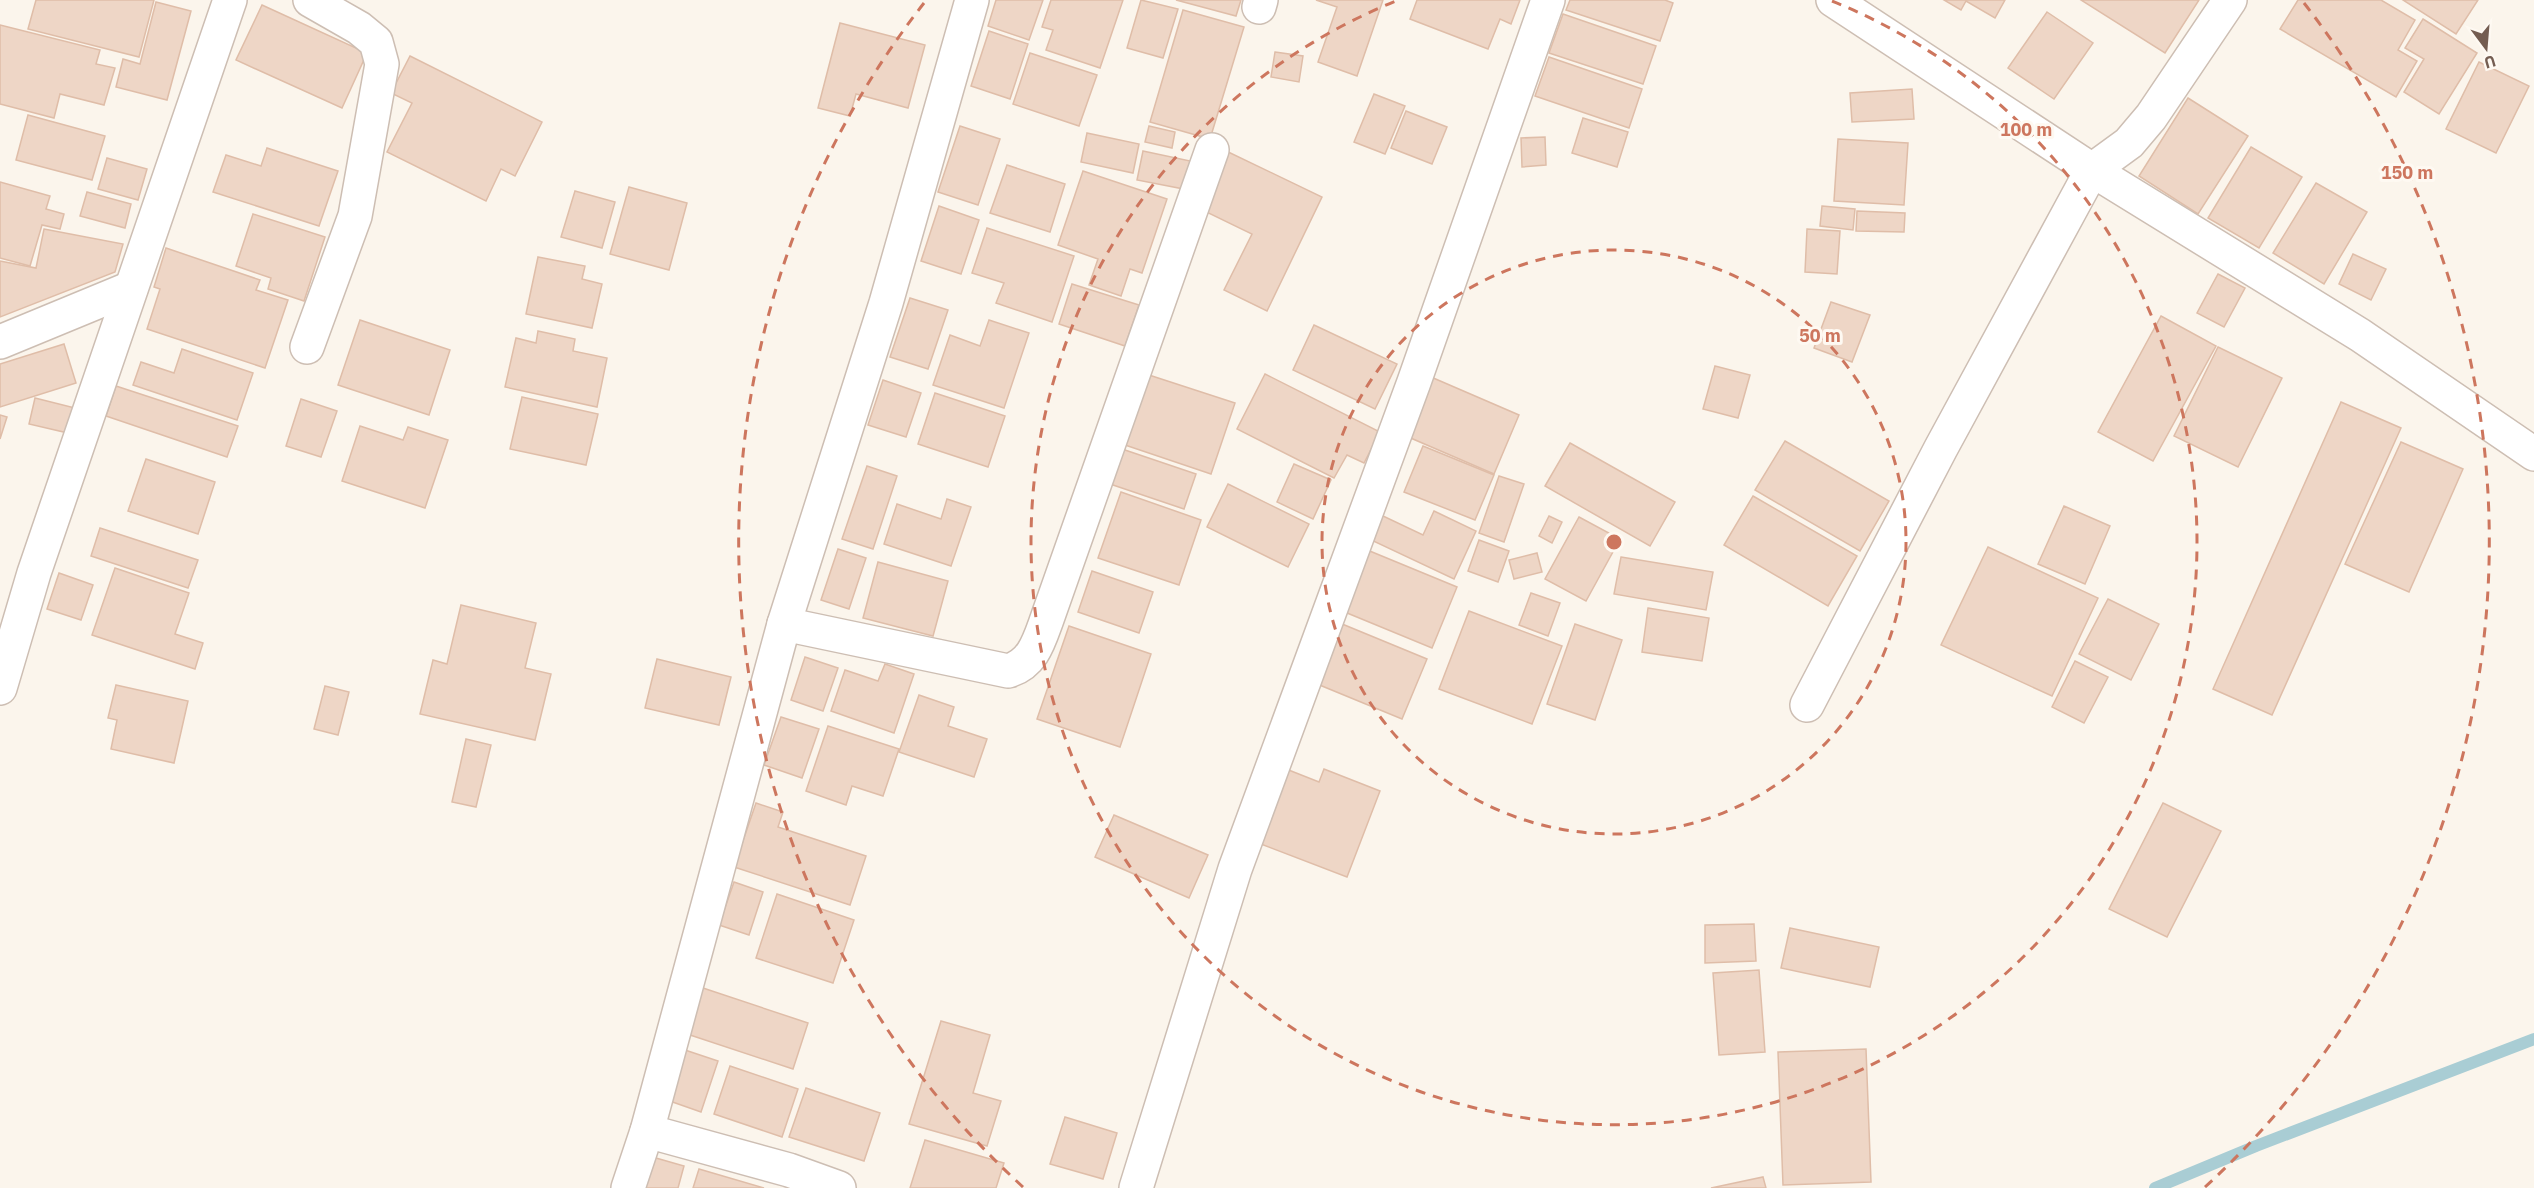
<svg xmlns="http://www.w3.org/2000/svg" width="2534" height="1188" viewBox="0 0 2534 1188" font-family="'IBM Plex Sans',sans-serif">
	<rect width="100%" height="100%" fill="#fbf5ec"/>
	<g fill="none" stroke-linecap="round" stroke-linejoin="round">
		<path stroke="#a9cdd4" stroke-width="12" d="M2155 1188 2256 1146 2534 1039"/>
	</g>
	<g fill="#eed6c6" stroke="#dfbda8" stroke-width="1.5">
		<path d="M36 0H154L139 57 28 29Z"/>
		<path d="M996 0H1043L1029 40 988 26Z"/>
		<path d="M1051 0H1123L1100 68 1046 50 1053 30 1042 27Z"/>
		<path d="M1141 0 1178 9 1163 58 1127 48Z"/>
		<path d="M1176 0H1241L1236 16Z"/>
		<path d="M1316 0H1383L1357 76 1318 62 1337 7Z"/>
		<path d="M1417 0H1520L1511 24 1500 19 1488 49 1410 19Z"/>
		<path d="M1570 0H1665L1673 3 1660 41 1566 10Z"/>
		<path d="M1944 0H2005L1995 18 1966 1 1961 10Z"/>
		<path d="M2081 0H2199L2165 53Z"/>
		<path d="M2298 0H2381L2415 20 2398 50 2417 61 2396 97 2280 29Z"/>
		<path d="M2403 0H2478L2456 34Z"/>
		<path d="M156 2 191 11 167 100 116 87 123 59 140 64Z"/>
		<path d="M262 5 367 53 342 108 236 60Z"/>
		<path d="M1183 10 1244 27 1210 139 1150 122Z"/>
		<path d="M2047 12 2093 43 2054 99 2008 68Z"/>
		<path d="M1563 14 1656 46 1643 84 1549 53Z"/>
		<path d="M2423 19 2477 53 2439 114 2404 92 2424 59 2405 48Z"/>
		<path d="M840 23 925 45 908 108 856 94 850 116 818 108Z"/>
		<path d="M0 25 100 50 96 64 115 68 104 105 60 94 54 118 0 104Z"/>
		<path d="M989 31 1028 44 1010 99 971 86Z"/>
		<path d="M1275 52 1303 56 1299 82 1271 77Z"/>
		<path d="M1030 53 1097 75 1079 126 1013 104Z"/>
		<path d="M410 56 542 122 515 176 501 169 486 201 387 152 412 103 391 93Z"/>
		<path d="M1549 57 1642 89 1629 128 1535 96Z"/>
		<path d="M2479 62 2529 86 2496 153 2446 129Z"/>
		<path d="M1912 89 1914 119 1852 122 1850 93Z"/>
		<path d="M1374 94 1405 106 1385 154 1354 142Z"/>
		<path d="M2188 98 2248 136 2198 214 2139 176Z"/>
		<path d="M1406 111 1447 127 1432 164 1391 148Z"/>
		<path d="M28 115 105 136 92 180 16 160Z"/>
		<path d="M1583 118 1628 132 1617 167 1572 153Z"/>
		<path d="M960 126 1000 139 978 205 938 192Z"/>
		<path d="M1149 126 1175 132 1172 148 1145 142Z"/>
		<path d="M1087 133 1139 144 1133 173 1081 162Z"/>
		<path d="M1545 137 1546 165 1522 167 1521 138Z"/>
		<path d="M1838 139 1908 143 1904 205 1834 201Z"/>
		<path d="M2251 147 2302 177 2259 248 2208 218Z"/>
		<path d="M267 148 338 171 319 226 213 192 226 155 261 166Z"/>
		<path d="M1222 149 1322 197 1267 311 1224 290 1252 234 1194 206Z"/>
		<path d="M1143 151 1195 162 1189 190 1137 180Z"/>
		<path d="M107 158 147 169 138 200 98 189Z"/>
		<path d="M1007 165 1065 184 1050 232 990 213Z"/>
		<path d="M1083 171 1167 199 1142 273 1130 269 1121 296 1089 285 1098 259 1058 245Z"/>
		<path d="M0 182 50 196 46 209 64 214 60 229 42 225 30 266 0 258Z"/>
		<path d="M2316 183 2367 212 2324 284 2273 253Z"/>
		<path d="M629 187 687 203 669 270 610 254Z"/>
		<path d="M575 191 615 202 602 248 561 237Z"/>
		<path d="M87 192 131 204 125 228 80 216Z"/>
		<path d="M939 206 979 220 961 274 921 261Z"/>
		<path d="M1822 206 1855 209 1853 230 1820 226Z"/>
		<path d="M1857 211 1905 213 1904 232 1856 231Z"/>
		<path d="M253 214 325 237 304 301 268 289 271 278 236 266Z"/>
		<path d="M987 228 1074 256 1052 322 996 303 1004 283 972 273Z"/>
		<path d="M44 229 123 244 115 272 0 317V261L36 268Z"/>
		<path d="M1807 229 1840 231 1837 274 1805 272Z"/>
		<path d="M166 248 260 280 256 290 288 300 265 368 147 329 160 289 154 287Z"/>
		<path d="M2353 254 2386 269 2371 300 2339 284Z"/>
		<path d="M538 257 585 266 582 279 602 284 592 328 526 314Z"/>
		<path d="M2218 274 2245 288 2224 327 2197 313Z"/>
		<path d="M1072 284 1139 305 1125 346 1059 324Z"/>
		<path d="M910 298 948 310 928 369 890 357Z"/>
		<path d="M1831 302 1870 315 1852 362 1814 348Z"/>
		<path d="M2161 316 2216 346 2153 461 2098 432Z"/>
		<path d="M360 320 450 350 429 415 338 385Z"/>
		<path d="M989 320 1029 333 1004 408 933 385 950 335 980 346Z"/>
		<path d="M1314 325 1397 364 1375 409 1293 370Z"/>
		<path d="M538 331 575 339 573 351 607 358 597 407 505 387 516 338 536 343Z"/>
		<path d="M64 344 76 383 0 407V364Z"/>
		<path d="M2218 347 2282 378 2238 467 2174 436Z"/>
		<path d="M182 349 253 373 237 420 133 385 141 362 174 373Z"/>
		<path d="M1715 366 1750 375 1738 418 1703 409Z"/>
		<path d="M1265 374 1380 432 1364 463 1347 455 1334 478 1237 429Z"/>
		<path d="M1149 375 1235 403 1211 474 1125 445Z"/>
		<path d="M1431 377 1519 415 1494 474 1406 436Z"/>
		<path d="M883 380 921 393 906 437 868 425Z"/>
		<path d="M116 386 238 426 227 457 106 416Z"/>
		<path d="M935 393 1005 416 988 467 918 444Z"/>
		<path d="M522 397 598 414 586 465 510 449Z"/>
		<path d="M35 398 75 408 68 433 29 424Z"/>
		<path d="M301 399 337 411 321 457 286 446Z"/>
		<path d="M2341 402 2401 428 2272 715 2213 689Z"/>
		<path d="M0 415 7 417 0 439Z"/>
		<path d="M360 426 403 440 408 427 448 440 425 508 342 481Z"/>
		<path d="M1785 441 1889 501 1860 551 1755 490Z"/>
		<path d="M2401 442 2463 469 2409 592 2345 564Z"/>
		<path d="M1570 443 1675 502 1650 546 1545 486Z"/>
		<path d="M1423 446 1494 475 1475 520 1404 492Z"/>
		<path d="M1122 449 1196 474 1184 509 1110 484Z"/>
		<path d="M146 459 215 482 198 534 128 511Z"/>
		<path d="M1294 464 1331 480 1313 519 1277 502Z"/>
		<path d="M867 466 897 476 873 549 842 539Z"/>
		<path d="M1499 476 1524 484 1504 542 1479 533Z"/>
		<path d="M1228 484 1309 524 1288 567 1207 527Z"/>
		<path d="M1121 492 1201 520 1179 585 1098 558Z"/>
		<path d="M1753 496 1857 556 1828 606 1724 545Z"/>
		<path d="M947 499 971 507 951 566 884 544 897 504 941 519Z"/>
		<path d="M2064 506 2110 526 2085 584 2038 564Z"/>
		<path d="M1434 511 1476 531 1454 579 1369 539 1381 515 1423 535Z"/>
		<path d="M1549 516 1562 522 1552 543 1539 536Z"/>
		<path d="M1579 517 1620 539 1586 601 1545 579Z"/>
		<path d="M100 528 198 560 188 588 91 556Z"/>
		<path d="M1479 540 1509 551 1498 582 1468 571Z"/>
		<path d="M1360 547 1457 587 1432 648 1335 608Z"/>
		<path d="M1988 547 2098 598 2052 696 1941 645Z"/>
		<path d="M838 549 866 558 849 609 821 600Z"/>
		<path d="M1537 553 1542 572 1514 579 1509 560Z"/>
		<path d="M1621 557 1713 572 1706 610 1614 594Z"/>
		<path d="M878 562 948 581 933 636 863 618Z"/>
		<path d="M115 568 189 593 175 634 203 643 195 669 92 635Z"/>
		<path d="M1092 571 1153 592 1139 633 1078 612Z"/>
		<path d="M59 573 93 585 81 620 47 609Z"/>
		<path d="M1531 593 1560 603 1548 636 1519 625Z"/>
		<path d="M2108 599 2159 624 2131 680 2079 654Z"/>
		<path d="M461 605 536 623 525 668 551 674 535 740 420 714 433 660 447 664Z"/>
		<path d="M1648 608 1709 618 1702 661 1642 652Z"/>
		<path d="M1469 611 1562 646 1532 724 1439 689Z"/>
		<path d="M1330 619 1427 659 1402 719 1305 679Z"/>
		<path d="M1575 624 1622 640 1595 720 1547 704Z"/>
		<path d="M1069 626 1151 654 1120 747 1037 719Z"/>
		<path d="M805 657 838 668 823 711 791 700Z"/>
		<path d="M657 659 731 677 719 725 645 708Z"/>
		<path d="M2075 661 2108 677 2084 723 2052 707Z"/>
		<path d="M885 664 914 674 894 733 831 711 845 670 878 681Z"/>
		<path d="M116 685 188 701 174 763 111 749 117 720 108 718Z"/>
		<path d="M325 686 349 692 338 735 314 729Z"/>
		<path d="M919 695 954 707 948 726 987 739 974 777 899 752Z"/>
		<path d="M781 717 819 729 802 778 764 765Z"/>
		<path d="M828 726 899 749 883 796 852 786 846 805 806 791Z"/>
		<path d="M466 739 491 745 476 807 452 802Z"/>
		<path d="M1281 767 1319 782 1324 769 1380 791 1347 877 1253 841Z"/>
		<path d="M756 803 783 812 778 827 866 856 850 905 734 867Z"/>
		<path d="M2163 803 2221 831 2167 937 2109 909Z"/>
		<path d="M1114 815 1208 855 1189 898 1095 857Z"/>
		<path d="M734 882 763 892 749 935 719 925Z"/>
		<path d="M777 894 854 920 833 983 756 958Z"/>
		<path d="M1754 924 1756 961 1705 963V925Z"/>
		<path d="M1790 928 1879 947 1870 987 1781 968Z"/>
		<path d="M1759 970 1765 1052 1719 1055 1713 973Z"/>
		<path d="M703 988 808 1023 793 1069 687 1034Z"/>
		<path d="M941 1021 990 1035 973 1093 1001 1101 987 1146 909 1124Z"/>
		<path d="M682 1049 718 1061 701 1112 664 1099Z"/>
		<path d="M1866 1049 1871 1182 1783 1185 1778 1052Z"/>
		<path d="M730 1066 798 1089 782 1137 714 1114Z"/>
		<path d="M806 1088 880 1113 864 1161 789 1137Z"/>
		<path d="M1065 1117 1117 1133 1103 1179 1050 1164Z"/>
		<path d="M925 1140 1004 1163 996 1188H910Z"/>
		<path d="M649 1156 684 1166 678 1188H639Z"/>
		<path d="M699 1169 764 1188H693Z"/>
		<path d="M1763 1177 1766 1188H1711Z"/>
	</g>
	<g fill="none" stroke-linecap="round" stroke-linejoin="round">
		<g stroke="#cdbeb3" stroke-width="36">
			<g id="minor">
				<path d="M1833 0 2092 170 2129 143 2151 117 2230 0"/>
				<path d="M1259 7 1261 0"/>
				<path d="M0 342 131 288"/>
				<path d="M307 347 355 216 382 64 376 42 359 28 310 0"/>
				<path d="M784 624 1008 671C1033 664 1039 641 1047 619L1212 150"/>
				<path d="M1807 705 1941 448 2092 170 2360 335 2534 454"/>
				<path d="M647 1131 789 1170 839 1188"/>
				<path d="M628 1188 647 1131 784 624 886 303 972 0"/>
				<path d="M1136 1188 1235 869 1414 382 1548 0"/>
			</g>
		</g>
		<g stroke="#cdbeb3" stroke-width="36">
			<path id="tertiary" d="M0 688 34 573 230 0"/>
		</g>
		<use href="#minor" stroke="#fff" stroke-width="33"/>
		<use href="#tertiary" stroke="#fff" stroke-width="33"/>
	</g>
	<g fill="none" stroke="#cd765e" stroke-width="3" stroke-dasharray="10 8">
		<circle cx="1614" cy="542" r="292"/>
		<path d="M1832 1A583 583 0 1 1 1396 1"/>
		<path d="M1023 1187A875 875 0 0 1 924 3M2304 3A875 875 0 0 1 2205 1187"/>
	</g>
	<circle cx="1614" cy="542" r="9" fill="#cd765e" stroke="#fef9f2" stroke-width="3"/>
	<g font-size="18" text-anchor="middle" font-weight="bold" fill="#cd765e" stroke="#fef9f2" stroke-width="6" stroke-linejoin="round" paint-order="stroke">
		<text x="2026" y="136">100 m</text>
		<text x="2407" y="179">150 m</text>
		<text x="1820" y="342">50 m</text>
	</g>
	<g transform="translate(2486 48) rotate(164)" stroke="#fef9f2" stroke-width="4.5" paint-order="stroke">
	<path d="M0-4.5L10 22L0 15L-10 22Z" fill="#745d51"/>
	<text y="-9" font-size="16" font-weight="bold" text-anchor="middle" fill="#745d51">U</text>
	</g>
</svg>
